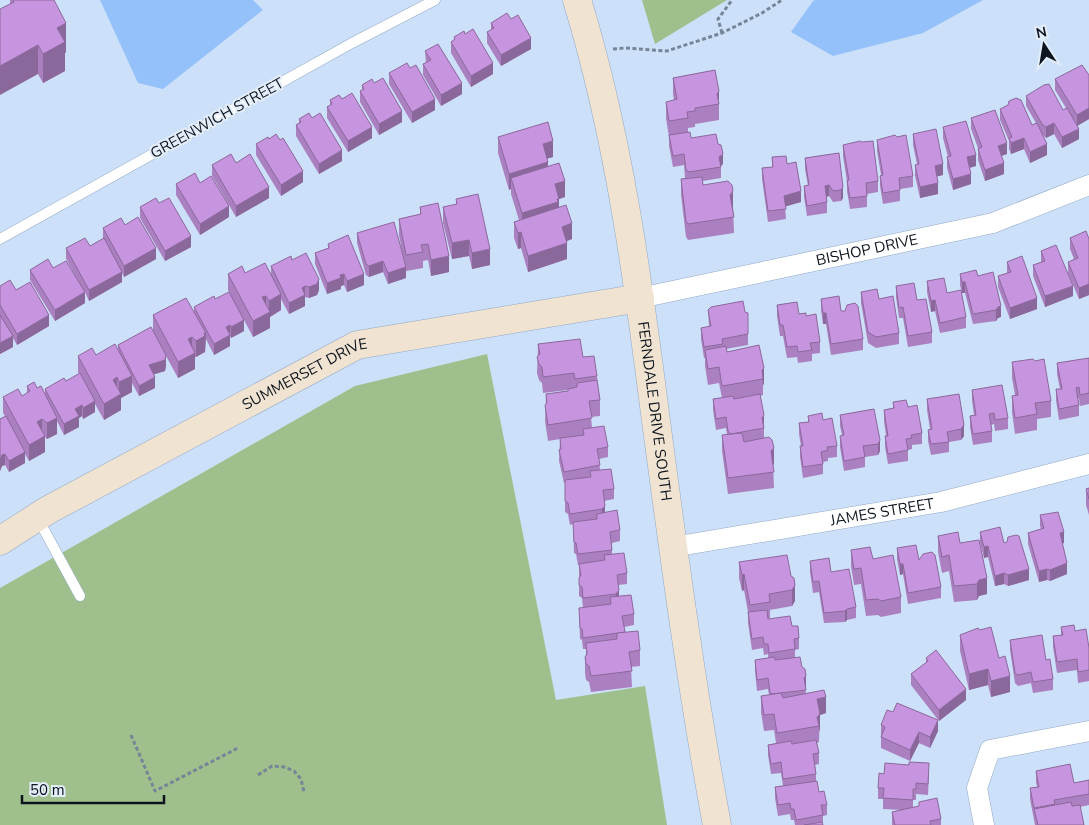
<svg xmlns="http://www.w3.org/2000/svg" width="1089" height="825" viewBox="0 0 1089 825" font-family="'Nunito Sans',sans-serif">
	<rect width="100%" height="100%" fill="#cde0f9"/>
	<g fill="#9fc08c">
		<path d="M642 0H727L655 44Z"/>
		<path d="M487 354 556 700 645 686 667 825H0V588L355 386Z"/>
	</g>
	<g fill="#94c1f9">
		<path d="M100 0H253L263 10 163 89 138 83Z"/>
		<path d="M815 0H983L923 33 833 56 791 32 813 1Z"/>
	</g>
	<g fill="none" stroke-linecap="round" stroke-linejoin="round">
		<g stroke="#91a9c7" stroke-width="11">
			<g id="lane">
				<path d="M0 239 352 43 435 0"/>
				<path d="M37 517 80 596"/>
			</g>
		</g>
		<g stroke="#91a9c7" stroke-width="21">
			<g id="street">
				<path id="s1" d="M640 298 993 223 1089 185"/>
				<path id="s2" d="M673 547 941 502 1089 464"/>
				<path d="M984 825 977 788 990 750 1089 731"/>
			</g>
		</g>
		<g stroke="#91a9c7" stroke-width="29">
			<g id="secondary">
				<path id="s3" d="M577 0C619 137 638 280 656 421 674 556 692 691 717 825"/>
				<path id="s4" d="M0 541 48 510 357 345 640 298"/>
			</g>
		</g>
		<g stroke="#768597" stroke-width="3" stroke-dasharray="4 2.5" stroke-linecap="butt">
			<path d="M722 33 718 19 732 0"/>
			<path d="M613 49 625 48 667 51 722 33 762 13 782 0"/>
			<path d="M131 735 155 791 238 748"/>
			<path d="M258 775 272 766 284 767 294 771 301 779 304 792"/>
		</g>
		<use href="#lane" stroke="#fff" stroke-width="10"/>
		<use href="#street" stroke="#fff" stroke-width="20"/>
		<use href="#secondary" stroke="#f1e3d1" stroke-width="28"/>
	</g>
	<g fill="#ab80c0">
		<path d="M10 0H54L66 52 65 53V71L43 83 38 74 10 4Z"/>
		<path d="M511 19 531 49 501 66 487 43V32L491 30V23Z"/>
		<path d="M465 34 493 74 471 87 451 53V42L454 40V37Z"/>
		<path d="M425 51 462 94 441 106 423 75V64L426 63Z"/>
		<path d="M410 68 435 110 412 123 389 84V73Z"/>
		<path d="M715 70 719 107V120L695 124V127L688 128V133L691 138 723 164 721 166V178L703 181V185L733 207 734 233 688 240 686 237 681 195V179L685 178 684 165 673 167 669 146V137L666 118V102L674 100 673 94V78Z"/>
		<path d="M1089 75V119L1077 126 1079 139 1062 148 1054 134 1046 138 1043 135 1047 155 1030 163 1024 149 1011 154 1009 149V141L1000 120V109L1032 125 1036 123 1026 106V96L1063 110 1066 108 1055 90V79Z"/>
		<path d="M362 85 402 122 379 135 360 102V91L362 90Z"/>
		<path d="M342 99 372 138 348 152 327 118V107L330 105V100Z"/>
		<path d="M971 118 1007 154 1001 156 1004 174 985 181 978 160V148L971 129Z"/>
		<path d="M299 119 342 161 319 174 296 136V125L299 123Z"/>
		<path d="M943 127 976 166 970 168 971 184 953 190 947 168V157H948L943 138Z"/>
		<path d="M913 134 943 175 937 176 938 194 920 198 915 176V165L917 164 913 145Z"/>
		<path d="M498 137 553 157 547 158 548 167 565 197 559 199V207L572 239 566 241 567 259 528 272 521 248 518 249 514 238V222L519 220 511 194V189L509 190 498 153Z"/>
		<path d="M877 140 913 176V187L900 189V201L883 204 880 186V176L881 175 877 151Z"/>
		<path d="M256 144 303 182 281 196 256 155Z"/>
		<path d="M843 145 878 181V192L867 194V207L850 209 847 191V182L843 156Z"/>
		<path d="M839 153 843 198 841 201 833 202 829 196 827 197V213L807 216 804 197V186H808L805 169V158Z"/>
		<path d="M772 157 787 164 801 202 785 206 786 219 768 222 762 179V168L772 167Z"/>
		<path d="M236 163 269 198 236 217 212 176V165Z"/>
		<path d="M200 183 229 217 200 235 176 195V184Z"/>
		<path d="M456 199 490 265 472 269 469 256 452 259 443 223V207L456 205Z"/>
		<path d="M140 207 191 247 165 261 140 218Z"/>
		<path d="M420 207 449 272 431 276 428 260 423 261V268L406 271V278L388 284 383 272 369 277 366 275 357 243V233L403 257 399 235V219L420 214Z"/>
		<path d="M125 225 156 259 124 277 122 273V282L89 301 85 292V303L55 321 30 280V270L53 268 80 284 66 259V248L90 246 103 239V228Z"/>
		<path d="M1070 238 1089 239V295L1079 299 1068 273V262L1074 259 1070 249Z"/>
		<path d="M328 244 364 285 347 292 344 285 341 286V289L327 294 315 264V253L328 248Z"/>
		<path d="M1041 251 1073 296 1045 307 1033 276V265L1041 262Z"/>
		<path d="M292 260 319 290 317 295 309 298 305 297V306L289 314 281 299V310L270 317V328L253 337 244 320V331L231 338 230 336V346L214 355 206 339 205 352 196 357H195V369L178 378 166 356V366L165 371 154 374 155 388 139 396 132 383V392L121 398V410L104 420 95 404V412L83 419 82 416 79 418V427L64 435 57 421V434L47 439 45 437V452L29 461 25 454V463L9 472 5 465 2 466 0 471V419L5 416 3 413V397L22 396 27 393V386L37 388 45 394V389L66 381 79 374 78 372V356L96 355 118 349V345L153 331V315L194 311V307L215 299 238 310 228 290V274L245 273 271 274V266Z"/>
		<path d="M1007 262 1037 309 1010 319 998 287V276L1007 273Z"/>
		<path d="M960 274 978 276 1001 317 998 318 996 321 973 324 965 293H962L960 285Z"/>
		<path d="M927 281 947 293 966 317V328L940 333 935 311 931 312 927 292Z"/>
		<path d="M0 286 16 290 49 326 17 345 13 338V347L0 354Z"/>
		<path d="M896 286 917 300 932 332V343L908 347 903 318H899L896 297Z"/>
		<path d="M861 292 879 299 899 333V344L876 348 868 343 861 303Z"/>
		<path d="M821 299 841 311 863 339V350L831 355 826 324H823L821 310Z"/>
		<path d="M777 305 799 314 806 316 820 342V353L812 354V361L798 363 797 357 787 358 783 336H780L777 316Z"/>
		<path d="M708 310 748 334V345L726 349 727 352 759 345 764 384 763 385V395L760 396 764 426V438L774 464 773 465 774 488 728 494 722 451V435H727L726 428 716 430 713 410V399L722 398 719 383 708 385 705 366V358H704L701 339V328L709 327Z"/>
		<path d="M538 344 583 357 597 376 600 400V416L591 417 592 428 608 447V457L599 459 600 470 614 489V499L604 501 605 512 620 530V541L612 543V554L627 573V584L618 585 619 596 634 614V625L624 627 625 632 640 650V666L631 667 632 687 591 692 589 682 586 680 585 673V657L586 656V649H583L582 640 580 639 579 608H583L582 598 579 596V565H578L576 554 574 553 573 524 570 525 568 514 565 512V483H564L559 461 560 439 548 441 545 421 546 394 568 391V390L543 393 542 383 539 380 537 373Z"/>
		<path d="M1089 358V404L1080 406 1079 398H1078L1079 405V416L1059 420 1056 400V389H1060L1057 374V363Z"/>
		<path d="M1012 362 1051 401V417L1037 419V430L1015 434 1012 412V396L1015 395 1012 378Z"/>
		<path d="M972 390 1008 418V429L995 431 994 424 991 425 992 431V442L973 445 970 427V416L974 415 972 400Z"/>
		<path d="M927 399 964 425V436L961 440 949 442V452L931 455 928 441V430L930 429 927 410Z"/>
		<path d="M893 402 908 407 922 433V444L912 445V449L908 450V461L888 464 885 447V436H886L884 421V410L893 408Z"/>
		<path d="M874 409 880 451 878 455 865 457V467L844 471 840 447V436L842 435 840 426V415Z"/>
		<path d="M808 416 823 420 837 446V457L828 458V461L823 462V474L803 478 800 457V446H801L799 434V423L808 422Z"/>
		<path d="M1089 488V515L1086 505V489Z"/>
		<path d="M1040 515 1064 543 1062 544 1067 574 1050 581 1047 580 1039 582 1028 544V533L1041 529 1040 526Z"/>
		<path d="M980 532 1004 543 1029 580 1008 586 1004 584 995 586 988 557 984 558 980 543Z"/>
		<path d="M938 536 960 543 987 594 979 596 977 600 954 602 949 571 942 573 938 552Z"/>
		<path d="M897 548 919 560 941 587V598L908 604 903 574 900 575 897 559Z"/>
		<path d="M851 550 873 559 901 597V613L881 617 878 615 866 616 861 584 854 585 851 566Z"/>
		<path d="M810 561 831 572 856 607V618L847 620 845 622 824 623 819 592 813 593 810 572Z"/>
		<path d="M739 562 791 576 795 601 792 606 770 610V618H768V619L792 626 799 638V649L795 650V657L802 667 806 687 805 688 806 693 826 713 820 715 819 742 817 743 819 753V764L815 765 816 774V782L819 792 827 805V815L823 816V825H795L794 820H791L790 814 778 816 775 798V787L783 786 781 773 771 774 768 755V745L776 743 774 730 764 731 761 712V696L769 695 768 689 757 691 755 671V660L768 658V654L764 655 763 648 752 650 748 623V612L744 590 742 591 739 578Z"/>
		<path d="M1061 627 1075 631 1089 648V681L1078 683 1077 670 1057 673 1053 647V636L1061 635Z"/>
		<path d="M960 635 999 658 1010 692 991 697 988 685 969 690 960 651Z"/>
		<path d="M1010 640 1053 679V690L1033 693 1031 683 1018 686 1015 683 1010 650Z"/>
		<path d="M926 658 966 700 939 721 911 685V674L926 663Z"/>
		<path d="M881 725 938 731 930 748 919 743 910 761 881 748Z"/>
		<path d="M1036 771 1074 783 1089 780V805L1080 807 1084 825H1035L1030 799V788L1037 787 1036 782Z"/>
		<path d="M929 774 928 795 916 794V800H913V808L919 807V802L941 819V825H892V812L902 810 883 809V799H878V788Z"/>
	</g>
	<g fill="#8b689c">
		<path d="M66 23V52L65 53V71L43 83V54L57 28Z"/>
		<path d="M531 38V49L501 66V55Z"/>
		<path d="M38 45V74L0 95V66Z"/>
		<path d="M493 63V74L471 87V76Z"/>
		<path d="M462 83V94L441 106V95Z"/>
		<path d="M719 91V108L717 94Z"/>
		<path d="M435 99V110L412 123V112Z"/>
		<path d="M1089 108V119L1077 126V115Z"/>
		<path d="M402 111V122L379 135V124Z"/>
		<path d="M1054 123V134L1046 138V127Z"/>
		<path d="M372 127V138L348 152V141Z"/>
		<path d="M1079 129V139L1062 148V137Z"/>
		<path d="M1024 138V149L1011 154V143Z"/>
		<path d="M553 141V157L543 160V144Z"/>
		<path d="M1007 143V154L998 157V146Z"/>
		<path d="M1047 144V155L1030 163V152Z"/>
		<path d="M342 150V161L319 174V164Z"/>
		<path d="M723 154V164L719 167V157Z"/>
		<path d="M976 155V166L967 168V157Z"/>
		<path d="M548 162V178H511V189L509 190V174Z"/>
		<path d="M1004 163V174L985 181V170Z"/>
		<path d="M943 164V175L935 177V166Z"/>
		<path d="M303 171V182L281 196V185Z"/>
		<path d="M971 174V184L953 190V179Z"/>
		<path d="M565 181V197L559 199V215L522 229V213L555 184Z"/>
		<path d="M938 183V194L920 198V187Z"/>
		<path d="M829 185V196L825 197V186Z"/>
		<path d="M269 187V198L236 217V206Z"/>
		<path d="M843 187V198L841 201V190Z"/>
		<path d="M733 191V207L730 211V195Z"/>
		<path d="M801 191V202L784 207V196Z"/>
		<path d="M229 206V217L200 235V224Z"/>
		<path d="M572 223V239L562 243V227Z"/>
		<path d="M521 232V248L518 249V233Z"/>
		<path d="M191 236V247L165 261V251Z"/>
		<path d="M469 240V256L452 259V243Z"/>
		<path d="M567 243V259L528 272V256Z"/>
		<path d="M156 248V259L124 277V266Z"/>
		<path d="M490 249V265L472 269V253Z"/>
		<path d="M449 256V272L431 276V260Z"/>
		<path d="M383 261V272L369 277V266Z"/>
		<path d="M406 267V278L388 284V273Z"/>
		<path d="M122 272V282L89 301V290Z"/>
		<path d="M344 274V285L341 286V289L327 294V283Z"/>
		<path d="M364 274V285L347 292V281Z"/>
		<path d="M319 279V290L317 295 309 298V287Z"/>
		<rect x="962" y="282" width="3" height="11"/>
		<path d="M1089 284V295L1079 299V288Z"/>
		<path d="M305 286V306L289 314V303L302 288Z"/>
		<path d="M1073 286V296L1045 307V296Z"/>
		<path d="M85 292V303L55 321V310Z"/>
		<path d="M281 294V310L270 317V328L253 337V321L269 312V301Z"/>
		<path d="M266 296V312L262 297Z"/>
		<path d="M1037 298V309L1010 319V308Z"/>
		<path d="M935 300V311L931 312V301Z"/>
		<path d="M1001 306V317L998 318 996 321V310L998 307Z"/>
		<rect x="823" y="313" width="3" height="11"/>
		<path d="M49 315V326L17 345V334Z"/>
		<path d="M244 320V331L231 338V327Z"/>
		<path d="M230 325V346L214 355V344L226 327Z"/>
		<path d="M206 333 205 352 196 357V341Z"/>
		<path d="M13 336V347L0 354V343Z"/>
		<path d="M192 337V353L188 339Z"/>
		<path d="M195 353V369L178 378V362Z"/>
		<path d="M166 355V366L165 371 149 376V365Z"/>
		<path d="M764 368V384L763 385 762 370Z"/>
		<path d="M132 376V392L121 398V410L104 420V404L119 395V382Z"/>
		<path d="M117 377V393L113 380Z"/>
		<path d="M155 377V388L139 396V386Z"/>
		<path d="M95 401V412L83 419V408Z"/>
		<path d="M82 405V416L79 418V427L64 435V424L75 409Z"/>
		<path d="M764 415V426L762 429V418Z"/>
		<path d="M57 418V434L47 439V423Z"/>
		<path d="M42 419V435L37 422Z"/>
		<path d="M964 425V436L961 440V429Z"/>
		<path d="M45 436V452L29 461V445Z"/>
		<path d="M880 440V451L878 455V444Z"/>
		<path d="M774 448V464L771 467V451Z"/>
		<path d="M25 452V463L9 472V461Z"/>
		<path d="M5 454V465L2 466 0 471V460L2 455Z"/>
		<path d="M605 506V517L602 520V509Z"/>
		<path d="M1064 532V543L1060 544V533Z"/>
		<path d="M988 546V557L984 558V547Z"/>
		<path d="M1067 563V574L1050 581V570Z"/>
		<path d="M900 564H903V574L900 575Z"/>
		<path d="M1029 569V580L1008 586V575Z"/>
		<path d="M1047 569V580L1039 582V571Z"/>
		<path d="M1004 573V584L995 586V576Z"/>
		<path d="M744 574V590L742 591V575Z"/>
		<path d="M987 578V594L979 596 977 600V584L979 580Z"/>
		<path d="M795 585V601L792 606V590Z"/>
		<path d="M619 590V601L616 604V594Z"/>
		<path d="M847 609V620L845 622V611Z"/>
		<path d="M988 669V685L969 690V674Z"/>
		<path d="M806 676V687L804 689V678Z"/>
		<path d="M1010 676V692L991 697V681Z"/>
		<path d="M966 689V700L939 721V710Z"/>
		<path d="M826 697V713L820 715V730L819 731V726L817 727V699Z"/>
		<path d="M938 720V731L930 748V737Z"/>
		<path d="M919 732V743L910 761V750Z"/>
	</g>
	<g fill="#c795df" stroke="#8b689c">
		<path d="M13 0H54L66 23 57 28 65 42 43 54 38 45 0 66V9L14 2Z"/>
		<path d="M507 13 511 19 518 15 531 38 501 55 487 32 494 28 491 23Z"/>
		<path d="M473 29 493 63 471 76 451 42 455 39 454 37 464 31 465 34Z"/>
		<path d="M438 44 462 83 441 95 423 64 431 60 425 51Z"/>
		<path d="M407 63 410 68 416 65 435 99 412 112 389 73Z"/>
		<path d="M1082 65 1089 75V108L1077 115 1055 79Z"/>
		<path d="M715 70 719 91 717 94 719 104 695 108V111L687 112 688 118 669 121 666 102 677 99 673 78Z"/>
		<path d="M383 78 402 111 379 124 360 91 364 89 362 85 372 79 374 83Z"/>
		<path d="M1049 84 1063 110 1067 108 1079 129 1062 137 1054 123 1046 127 1042 124 1026 96 1044 85Z"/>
		<path d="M352 93 372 127 348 141 327 107 332 104 330 100 339 95 342 99Z"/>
		<path d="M1016 98 1021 100 1032 125 1037 123 1047 144 1030 152 1024 138 1011 143 1009 138 1012 137 1000 109 1008 105 1009 101Z"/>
		<path d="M995 110 1007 143 998 146 1004 163 985 170 978 149 982 147 971 118Z"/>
		<path d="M309 113 312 118 320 113 342 150 319 164 296 125 301 122 299 119Z"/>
		<path d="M966 121 976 155 967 157 971 174 953 179 947 157 951 156 943 127Z"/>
		<path d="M548 122 553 141 543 144 548 162 509 174 498 137Z"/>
		<path d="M936 129 943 164 935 166 938 183 920 187 915 165 919 164 913 134Z"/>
		<path d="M690 132 691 138 716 134 718 144 721 145 723 154 719 157 721 167 689 172 686 170 684 154 673 156 669 135Z"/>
		<path d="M276 134 280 140 283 138 303 171 281 185 256 144 268 137 269 139Z"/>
		<path d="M895 135 897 137 906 135 913 176 899 178 900 190 883 193 880 176 883 175 877 140Z"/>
		<path d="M860 141 862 142 873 141 878 181 866 183 867 196 850 198 847 181 849 180 843 145Z"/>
		<path d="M839 153 843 187 841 190 833 191 829 185 825 186 827 202 807 206 804 186 809 185 805 158Z"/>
		<path d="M231 154 236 163 250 154 269 187 236 206 212 165Z"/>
		<path d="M786 156 787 164 796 162 801 191 784 196 786 209 768 211 762 168 773 167 772 157Z"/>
		<path d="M559 163 565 181 555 184 559 199H557L558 202 522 213 511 178Z"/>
		<path d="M195 173 200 183 211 176 229 206 200 224 176 184Z"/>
		<path d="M702 177 703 185 728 181 732 185 733 191 730 195 734 217 688 224 686 221 681 179Z"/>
		<path d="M478 194 490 249 472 253 469 240 452 243 443 207 457 204 456 199Z"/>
		<path d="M156 198 159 203 169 198 191 236 165 251 140 207Z"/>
		<path d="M438 203 449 256 431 260 428 244 421 245 423 252 406 255 399 219 421 214 420 207Z"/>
		<path d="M566 205 572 223 562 227 567 243 528 256 521 232 518 233 514 222Z"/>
		<path d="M138 217 156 248 124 266 103 228 121 218 125 225Z"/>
		<path d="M394 222 406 267 388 273 383 261 369 266 366 264 357 233Z"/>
		<path d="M1086 231 1089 239V284L1079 288 1068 262 1078 258 1070 238Z"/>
		<path d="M348 235 364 274 347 281 344 274 340 275 341 278 327 283 315 253 329 248 328 244Z"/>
		<path d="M85 238 90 246 104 238 122 272 89 290 66 248Z"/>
		<path d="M1056 245 1073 286 1045 296 1033 265 1045 261 1041 251Z"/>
		<path d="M306 253 319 279 317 284 309 287 305 286 302 288 305 295 289 303 271 266 291 256 292 260Z"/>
		<path d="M1022 256 1037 298 1010 308 998 276 1011 272 1007 262Z"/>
		<path d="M48 259 53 268 66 261 85 292 55 310 30 270Z"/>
		<path d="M265 263 281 294 269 301 266 296 262 297 270 312 253 321 228 274 242 266 245 273Z"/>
		<path d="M976 270 978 276 993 272 1001 306 998 307 996 310 973 314 965 282H962L960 274Z"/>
		<path d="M944 278 947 293 961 290 966 317 940 323 935 300 931 301 927 281Z"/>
		<path d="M10 280 16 290 30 282 49 315 17 334 0 305V286Z"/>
		<path d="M914 283 917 300 926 299 932 332 908 336 903 307 899 308 896 286Z"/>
		<path d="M877 289 879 299 893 296 899 333 876 337 868 332 861 292Z"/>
		<path d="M229 292 244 320 231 327 230 325 226 327 230 335 214 344 194 307 214 296 215 299Z"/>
		<path d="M839 296 841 311H845L847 305 855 303 858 306 863 339 831 344 826 313H823L821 299Z"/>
		<path d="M186 298 206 333H204L205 336 196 341 192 337 188 339 195 353 178 362 153 315Z"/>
		<path d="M743 301 745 312 748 313V334L722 339 723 344 704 347 701 328 711 326 708 310 711 307Z"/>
		<path d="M797 302 799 314 806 313V316L816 314 820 342 810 343 812 350 798 352 797 346 787 347 783 325H780L777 305Z"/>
		<path d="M0 315 13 336 0 343Z"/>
		<path d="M151 327 166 355 165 360 149 365 155 377 139 386 118 345Z"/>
		<path d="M580 339 583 357 594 356 597 376 575 379 574 373 543 377 542 367 539 364 537 357 540 354 538 344Z"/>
		<path d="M115 344 132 376 119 382 117 377 113 380 121 394 104 404 78 356 92 348 96 355Z"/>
		<path d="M759 345 764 368 762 370 763 379 722 386 719 367 708 369 705 350 726 346 727 352Z"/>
		<path d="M1089 358V393L1080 395 1079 387 1076 388 1079 405 1059 409 1056 389H1062L1057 363Z"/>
		<path d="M1033 359 1035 361 1044 359 1051 401 1035 403 1037 414 1015 418 1012 396 1018 395 1012 362Z"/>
		<path d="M80 373 95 401 83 408 82 405 75 409 79 416 64 424 45 389 64 378 66 381Z"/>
		<path d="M597 380 600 400 589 401 592 418 548 425 545 405 547 403 546 394 568 391V389L577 387V383Z"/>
		<path d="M34 382 37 388 41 386 57 418 47 423 42 419 37 422 45 436 29 445 3 397 18 389 22 396 30 391 27 386Z"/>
		<path d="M1002 385 1008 418 995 420 994 413 989 414 992 431 973 434 970 416 976 415 972 390Z"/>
		<path d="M760 394 764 415 762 418 764 428 731 434 728 431 726 417 716 419 713 399 733 396 734 399Z"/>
		<path d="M959 394 964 425 961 429 947 432 949 442 931 444 928 430 932 429 927 399Z"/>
		<path d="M906 400 908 407 917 405 922 433 911 435 912 438 906 439 908 450 888 454 885 436H888L884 410 894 408 893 402Z"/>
		<path d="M874 409 880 440 878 444 863 446 865 457 844 461 840 436 844 435 840 415Z"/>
		<path d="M822 413 823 420 832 418 837 446 827 447 828 450 821 452 823 464 803 467 800 446H803L799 423 809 422 808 416Z"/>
		<path d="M6 416 25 452 9 461 5 454 2 455 0 460V419Z"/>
		<path d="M604 426 608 447 597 449 600 465 564 472 559 450 561 449 560 438 584 435 583 429Z"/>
		<path d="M742 433 744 442 769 437 772 440 774 448 771 451 774 472 728 478 722 435Z"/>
		<path d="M611 469 614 489 603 490 605 506 602 509 570 514 568 503 565 501V480L591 477 590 471Z"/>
		<path d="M1089 488V499L1086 489Z"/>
		<path d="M617 510 620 530 610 532 612 550 578 554 576 543 574 542 573 522 597 519V514Z"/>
		<path d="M1058 512 1064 532 1060 533 1067 563 1050 570 1047 569 1039 571 1028 533 1044 528 1040 515Z"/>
		<path d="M1000 527 1004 543 1007 542 1008 537 1016 535 1019 536 1029 569 1008 575 1004 573 995 576 988 546 984 547 980 532Z"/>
		<path d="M958 532 960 543 979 540 987 578 979 580 977 584 954 586 949 555 942 557 938 536Z"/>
		<path d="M916 545 919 560 923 554 932 552 935 555 941 587 908 593 903 564H900L897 548Z"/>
		<path d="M870 547 873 559 893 555 901 597 881 601 878 599 866 600 861 568 854 569 851 550Z"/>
		<path d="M624 553 627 573 617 575 619 590 616 594 583 598 582 587 579 585V578L581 575 579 564 605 560 604 555Z"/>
		<path d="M787 555 791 576 794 578 795 585 792 590 769 594 770 602 750 605 744 574 742 575 739 562Z"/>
		<path d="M829 558 831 572 849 569 856 607 847 609 845 611 824 613 819 581 813 582 810 561Z"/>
		<path d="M631 595 634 614 622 616 625 632 583 638 582 629 580 628 579 608 611 604 610 597Z"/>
		<path d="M767 610 768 619 790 616 792 626H798L799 638 794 639 795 649 769 653 768 644H764L763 637 752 639 748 612Z"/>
		<path d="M1074 625 1075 631 1086 629 1089 648V670L1078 672 1077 659 1057 662 1053 636 1063 635 1061 627Z"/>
		<path d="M991 627 999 658 1005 656 1010 676 991 681 988 669 969 674 960 635 978 628 980 630Z"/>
		<path d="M638 631 640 650 629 652 632 671 591 676 589 666 586 664 585 657 587 654 586 643 617 639V633Z"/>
		<path d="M1042 635 1046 660 1050 659 1053 679 1033 682 1031 672 1018 675 1015 673 1010 640Z"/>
		<path d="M936 650 966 689 939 710 911 674 928 661 926 658Z"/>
		<path d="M774 657 775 660 800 657 802 667 805 669 806 676 804 678 806 690 772 694 770 692 768 678 757 680 755 660Z"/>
		<path d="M824 690 826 697 817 699 820 714 817 717 819 726 777 733 774 714 764 715 761 696 781 693 783 698Z"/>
		<path d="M897 703 938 720 930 737 919 732 910 750 881 737 885 727 881 725 887 710 893 712Z"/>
		<path d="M816 740 819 753 813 754 816 774 783 779 781 762 771 764 768 745 791 741 792 744Z"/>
		<path d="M909 762 929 763 928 784 916 783V789H913V800L883 798 884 788H878L879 773 884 774 885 763 909 765Z"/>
		<path d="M1070 764 1074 783 1089 780V794L1054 800 1055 804 1034 808 1030 788 1039 787 1036 771Z"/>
		<path d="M817 781 819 792 824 791 827 805H821L823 815 796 820 794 809H791L790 803 778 805 775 787Z"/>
		<path d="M937 798 941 819 930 821 931 825H895L892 812 919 806V802Z"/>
		<path d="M1071 802 1072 806 1080 805 1084 825H1038L1034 809Z"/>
		<path d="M822 822 823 825H804Z"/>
	</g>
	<g text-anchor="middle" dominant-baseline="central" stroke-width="4" stroke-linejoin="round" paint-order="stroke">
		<g font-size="15" fill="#0c151f" stroke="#e3edf9">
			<text transform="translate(217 118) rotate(-29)">GREENWICH STREET</text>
			<text stroke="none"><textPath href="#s1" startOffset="232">BISHOP DRIVE</textPath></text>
			<text stroke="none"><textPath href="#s4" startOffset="348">SUMMERSET DRIVE</textPath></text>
			<text stroke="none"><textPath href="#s3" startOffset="419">FERNDALE DRIVE SOUTH</textPath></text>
			<text stroke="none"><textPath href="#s2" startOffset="212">JAMES STREET</textPath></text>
		</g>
	</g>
	<g transform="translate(1044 45) rotate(348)" stroke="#e3edf9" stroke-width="4" paint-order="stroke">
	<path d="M0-4L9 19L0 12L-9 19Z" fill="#0c151f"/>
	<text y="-8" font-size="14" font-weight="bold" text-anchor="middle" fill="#0c151f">N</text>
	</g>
	<path d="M22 795v8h142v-8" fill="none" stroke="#0c151f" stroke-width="2.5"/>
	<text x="30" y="795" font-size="15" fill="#0c151f" stroke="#e3edf9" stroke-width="4" paint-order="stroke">50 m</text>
</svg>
